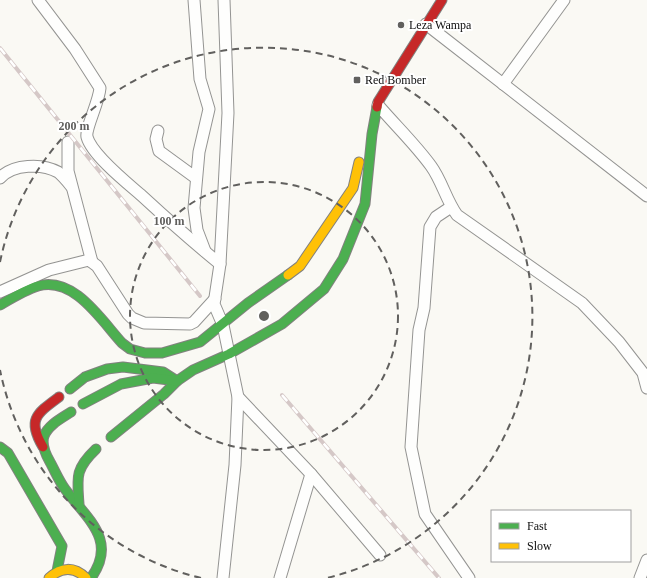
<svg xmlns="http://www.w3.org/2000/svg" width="647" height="578" viewBox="0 0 647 578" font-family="'Times New Roman',serif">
	<rect width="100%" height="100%" fill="#faf9f4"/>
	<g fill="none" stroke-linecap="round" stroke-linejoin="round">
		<g stroke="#949492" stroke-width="13">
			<g id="street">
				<path d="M38 0 75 49 100 88C99 102 85 129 87 137 92 155 127 183 141 195 167 219 193 242 220 264"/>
				<path d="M194 0 200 79 209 109 199 152 194 208 197 230 205 251"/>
				<path d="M426 24 647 196"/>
				<path d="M503 84 564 0"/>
				<path d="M378 105C395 125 415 144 431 166 442 181 446 200 457 215L582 303 619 342 643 373 647 388"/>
				<path d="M158 131 156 139 159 151 196 178"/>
				<path d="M68 142V171L92 262"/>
				<path d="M0 178C13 164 42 163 58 172 63 176 67 181 71 186"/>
				<path d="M451 207 436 217 430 227 424 308 419 330 411 447 425 514 469 578"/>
				<path d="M0 292 49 270 89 260 97 266 128 314 132 318 144 323 190 324 194 322 215 299"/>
				<path d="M238 397 311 474 380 555"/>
				<path d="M223 578 235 465 238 397 223 325 214 304 220 264 228 113 224 0"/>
				<path d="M280 578 311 474"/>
				<path d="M640 578 647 560"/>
			</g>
		</g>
		<g stroke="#82817f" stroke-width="11">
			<g id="fast">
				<path d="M0 305C12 298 25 290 38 286 74 276 101 320 122 343L130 349 145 353H162L200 342 248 303 288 275"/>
				<path d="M70 389 85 377 107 369 123 367 163 372 177 381 164 394 111 437"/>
				<path d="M83 404 121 384 153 378 177 381 193 370 229 354 282 324 324 289 343 259 365 204 372 134 377 107"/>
				<path d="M71 412C62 418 48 425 44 436 41 445 46 455 50 462 55 471 59 481 65 489 87 519 118 540 91 578"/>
				<path d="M0 447 8 453 62 546 57 571"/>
				<path d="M79 504C77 477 75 469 96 449"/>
			</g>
		</g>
		<g stroke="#82817f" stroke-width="11">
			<g id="slow">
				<path d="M288 275 300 266 353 188 359 162"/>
				<path d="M49 578C61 567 74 566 86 578"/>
			</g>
		</g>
		<g stroke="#82817f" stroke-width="11">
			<g id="jam">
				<path d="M377 107 378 102 442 0"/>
				<path d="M43 447C27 420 36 414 59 397"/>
			</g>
		</g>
		<use href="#street" stroke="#fefefd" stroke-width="11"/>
		<use href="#fast" stroke="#4caf50" stroke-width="9"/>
		<use href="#slow" stroke="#ffc107" stroke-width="9"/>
		<use href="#jam" stroke="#c62828" stroke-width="9"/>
		<g stroke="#d5c8c7" stroke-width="4">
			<g id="rail">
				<path d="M0 48 200 296"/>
				<path d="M282 395 439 578"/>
			</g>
		</g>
		<use href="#rail" stroke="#fff" stroke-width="2.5" stroke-dasharray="8" stroke-linecap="butt"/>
	</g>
	<g fill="none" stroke="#61605e" stroke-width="2" stroke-dasharray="7 5">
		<circle cx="264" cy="316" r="134"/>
		<path d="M201 578A269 269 0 0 1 0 370M0 262A269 269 0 1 1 327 578"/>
	</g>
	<g fill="#61605e" stroke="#fff" stroke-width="1.5">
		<circle cx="401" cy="25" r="4"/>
		<rect x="353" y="76" width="8" height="8" rx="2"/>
	</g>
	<g text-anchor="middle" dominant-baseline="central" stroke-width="4" stroke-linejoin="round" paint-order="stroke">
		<g font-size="12" fill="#0e0e0e" stroke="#fff" text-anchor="start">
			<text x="409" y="25">Leza Wampa</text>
			<text x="365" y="80">Red Bomber</text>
		</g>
	</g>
	<circle cx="264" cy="316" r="6" fill="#61605e" stroke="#fff" stroke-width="2"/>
	<g font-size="12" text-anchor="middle" font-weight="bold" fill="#61605e" stroke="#fff" stroke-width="4" stroke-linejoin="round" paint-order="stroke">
		<text x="74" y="130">200 m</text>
		<text x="169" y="225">100 m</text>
	</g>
	<rect x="491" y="510" width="140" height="52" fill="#ffffff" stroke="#9f9f9f"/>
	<rect x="499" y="523" width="20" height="6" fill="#4caf50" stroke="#9f9f9f"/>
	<text x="527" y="530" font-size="12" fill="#0e0e0e">Fast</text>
	<rect x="499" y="543" width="20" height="6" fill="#ffc107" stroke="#9f9f9f"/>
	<text x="527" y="550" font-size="12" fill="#0e0e0e">Slow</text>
</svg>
